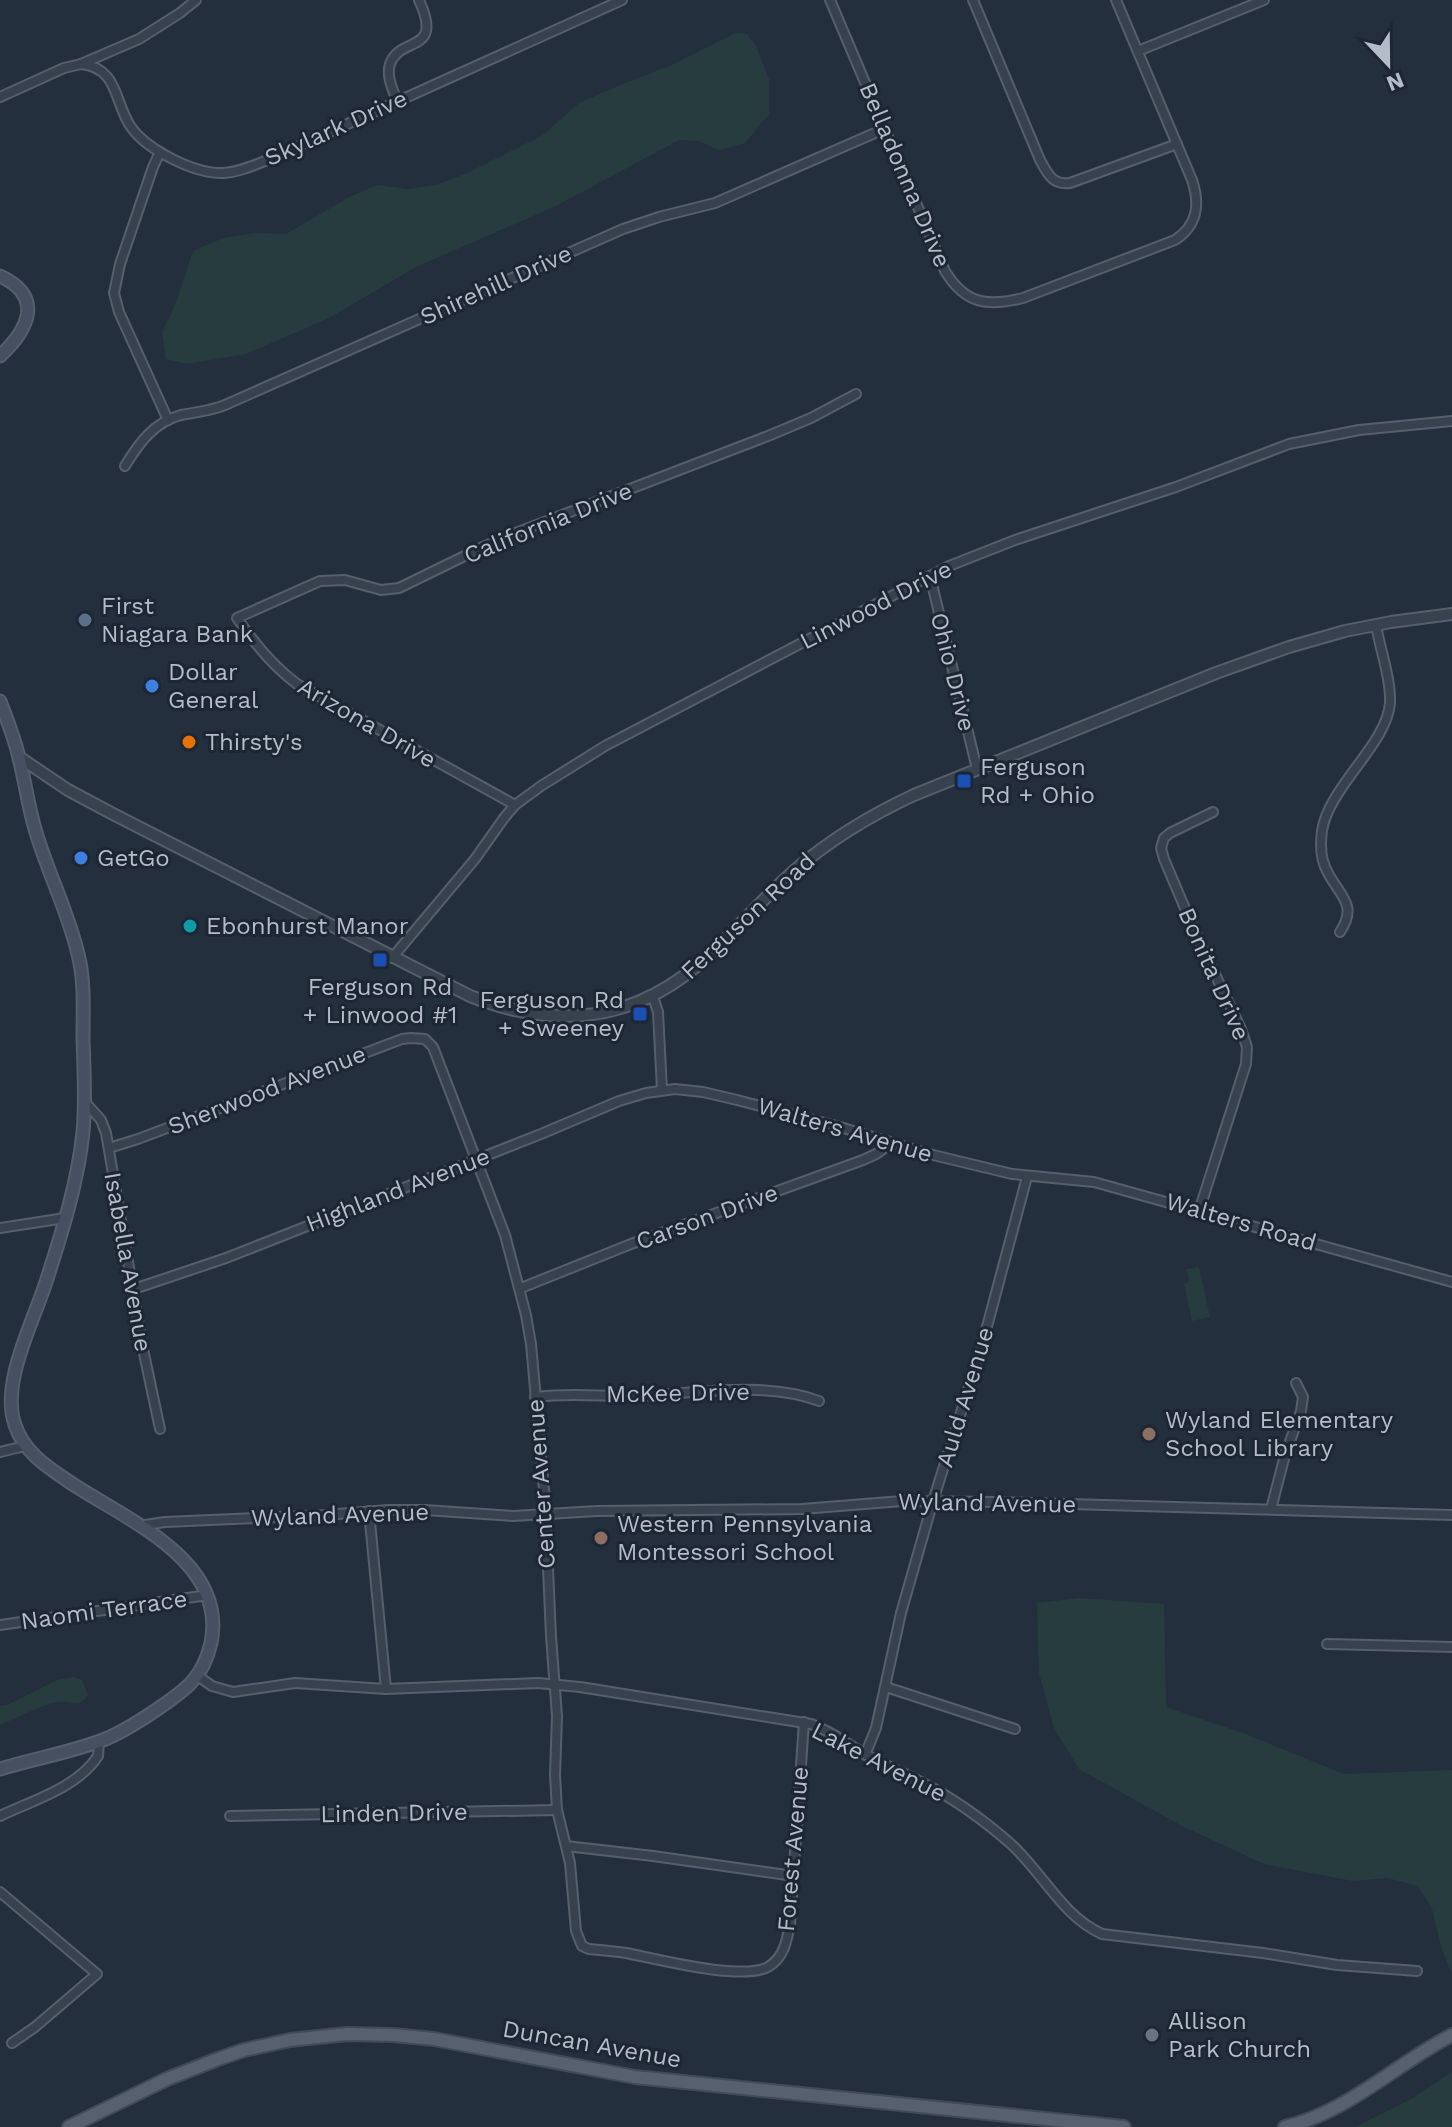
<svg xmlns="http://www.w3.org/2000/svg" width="1452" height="2127" viewBox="0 0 1452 2127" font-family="'Work Sans',sans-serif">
	<rect width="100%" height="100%" fill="#242f3e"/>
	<g fill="#263c3f">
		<path d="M736 33 747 34 756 46 769 79V114L745 143 719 150 699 141 679 140 556 206 416 267 329 318 246 354 187 364 166 359 162 332 176 303 193 251 223 238 255 233 286 234 349 197 378 185 407 189 436 185 467 173 543 135 579 103 618 86 674 64Z"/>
		<path d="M1199 1267 1210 1317 1192 1321 1184 1284 1189 1282 1187 1269Z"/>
		<path d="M1079 1598 1164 1604 1166 1707 1243 1733 1344 1774 1452 1770V1974L1442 1950 1432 1909 1418 1886 1387 1878 1353 1881 1264 1864 1182 1826 1079 1769 1054 1728 1039 1673 1037 1603Z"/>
		<path d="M74 1677 82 1680 88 1695C78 1710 71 1700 57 1702 44 1704 14 1719 0 1725V1706L7 1705 57 1680Z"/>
		<path d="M1452 2072V2127H1355L1413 2098Z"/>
	</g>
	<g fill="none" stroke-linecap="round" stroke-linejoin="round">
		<g stroke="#565f6c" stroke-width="12">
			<g id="minor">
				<path d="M830 0 945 271C965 304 987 307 1023 298L1175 240C1198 225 1200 204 1192 180L1116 0"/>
				<path d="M973 0 1040 160C1048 174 1052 185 1070 183L1177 144"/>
				<path d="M1138 51 1264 0"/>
				<path d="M81 64C119 68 114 103 131 127 147 150 195 174 223 173 239 172 255 165 270 159L622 0"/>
				<path d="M0 97 64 68 81 64 139 39 180 13 196 0"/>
				<path d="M397 101C393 90 386 76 390 64 400 35 444 55 419 0"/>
				<path d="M160 152 153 167 120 264 114 293 119 312 168 420"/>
				<path d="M125 466C139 443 154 422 181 415 196 412 211 411 225 405L623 229 659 217 715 203 884 129"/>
				<path d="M930 576 977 769"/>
				<path d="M515 805 297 684C273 666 254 643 237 618L320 581 345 580 381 590 399 588 485 546 518 532 768 436 811 418 856 394"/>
				<path d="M1340 932C1358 905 1340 896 1328 873 1321 861 1320 845 1322 831 1328 788 1387 744 1390 703 1391 679 1380 649 1376 625"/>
				<path d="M392 958 475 859 504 818 515 805 541 786 605 746 949 566 1015 540 1176 487 1289 444 1359 430 1452 421"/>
				<path d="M653 997 658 1012 662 1090"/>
				<path d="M84 1101 101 1120 106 1133 143 1349 160 1429"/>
				<path d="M109 1148 138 1139 402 1039 411 1038 425 1039 433 1047 505 1235 526 1315 531 1344 545 1501 551 1636 557 1716 555 1775 557 1810 570 1863 576 1931 582 1946 589 1949C601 1950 614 1951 626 1953 657 1959 741 1981 768 1967 784 1958 787 1940 790 1924L804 1722"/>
				<path d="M1199 1211 1246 1064 1247 1047 1241 1029 1195 932 1164 859 1161 848 1164 838 1170 833 1213 812"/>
				<path d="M0 1228 65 1218"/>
				<path d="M521 1288 631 1244 863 1160 876 1154 892 1143"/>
				<path d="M134 1289 226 1258 541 1134 619 1101 646 1093 675 1089 703 1092 737 1100 840 1127 929 1154 1012 1174 1094 1182 1452 1282"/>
				<path d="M535 1397C571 1392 605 1397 640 1396 695 1393 768 1381 819 1401"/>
				<path d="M0 1452 25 1446"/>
				<path d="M1271 1509 1285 1455 1301 1411 1303 1397 1296 1383"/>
				<path d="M369 1511 386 1689"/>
				<path d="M139 1526 165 1522 324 1515 389 1510H425L513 1516 597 1511 802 1509 902 1501 997 1502 1452 1515"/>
				<path d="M0 1625 208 1595"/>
				<path d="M1327 1644 1452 1647"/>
				<path d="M198 1676 212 1686 233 1692 295 1683 386 1689 538 1683 580 1687 811 1724C831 1731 847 1744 865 1754 888 1767 913 1777 936 1790 963 1805 988 1824 1011 1844 1043 1873 1062 1916 1102 1934L1263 1953 1337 1965 1417 1971"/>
				<path d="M886 1687 1015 1729"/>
				<path d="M865 1755 876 1728 901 1613 933 1501 981 1349 1027 1177"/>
				<path d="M0 1816C33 1800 77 1788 98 1756L99 1741"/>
				<path d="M230 1816 557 1810"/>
				<path d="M566 1846 653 1856 794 1876"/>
				<path d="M0 1892 97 1974 35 2027 12 2043"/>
			</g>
		</g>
		<g stroke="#565f6c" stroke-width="14">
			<path id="tertiary" d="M19 757 68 790 113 814 470 996C558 1031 637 1022 708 956 738 928 764 897 795 870 831 839 871 815 914 795L1216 673 1289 647 1345 631 1391 622 1452 614"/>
		</g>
		<g stroke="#565f6c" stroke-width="15">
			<g id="secondary">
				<path d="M0 276C45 297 28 330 0 356"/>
				<path d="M0 701C7 720 15 739 19 758 25 781 28 805 35 829 47 871 68 911 78 954 85 981 83 1011 83 1039 84 1070 86 1101 83 1132 78 1182 62 1232 47 1279 34 1321 0 1383 15 1425 24 1452 46 1466 68 1481 124 1519 228 1559 211 1643 203 1677 187 1689 159 1708 143 1719 126 1730 108 1738 74 1752 36 1758 0 1769"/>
			</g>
		</g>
		<g stroke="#414a57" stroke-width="16">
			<g id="primary">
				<path d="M69 2127 167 2079 218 2059 244 2050 290 2040 347 2034 393 2035 434 2039 635 2077 1124 2127"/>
				<path d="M1285 2127C1348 2112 1396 2064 1452 2035"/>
			</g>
		</g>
		<use href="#minor" stroke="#38414e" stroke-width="8"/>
		<use href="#tertiary" stroke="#38414e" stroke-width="10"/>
		<use href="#secondary" stroke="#465061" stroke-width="11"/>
		<use href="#primary" stroke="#56606e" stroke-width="12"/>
	</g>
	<circle fill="#5c6f8a" stroke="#1d2633" stroke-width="3" cx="85" cy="620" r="8"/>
	<g fill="#3f7fe0" stroke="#1d2633" stroke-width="3">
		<circle cx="152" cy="686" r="8"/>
		<circle cx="81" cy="858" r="8"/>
	</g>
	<circle fill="#e8710a" stroke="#1d2633" stroke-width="3" cx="189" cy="742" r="8"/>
	<g fill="#1a4fb4" stroke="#1d2633" stroke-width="3">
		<rect x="956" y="773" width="16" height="16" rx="4"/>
		<rect x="372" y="952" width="16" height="16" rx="4"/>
		<rect x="632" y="1006" width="16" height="16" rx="4"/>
	</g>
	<circle fill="#0f9aa8" stroke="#1d2633" stroke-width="3" cx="190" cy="926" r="8"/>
	<g fill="#8d6e63" stroke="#1d2633" stroke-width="3">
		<circle cx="1149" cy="1434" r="8"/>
		<circle cx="601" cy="1538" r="8"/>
	</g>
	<circle fill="#6b7280" stroke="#1d2633" stroke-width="3" cx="1152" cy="2035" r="8"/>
	<g text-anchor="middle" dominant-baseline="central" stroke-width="6" stroke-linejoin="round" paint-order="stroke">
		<g font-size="24" fill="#b4bcc9" stroke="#1d2633">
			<text transform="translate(336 128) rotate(-24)">Skylark Drive</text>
			<text transform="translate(905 175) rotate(67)">Belladonna Drive</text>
			<text transform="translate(496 285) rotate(-24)">Shirehill Drive</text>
			<text transform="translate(548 523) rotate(-22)">California Drive</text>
			<text transform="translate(876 605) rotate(-27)">Linwood Drive</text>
			<text transform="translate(953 672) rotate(76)">Ohio Drive</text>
			<text transform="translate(367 723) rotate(30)">Arizona Drive</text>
			<text transform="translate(748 916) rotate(-43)">Ferguson Road</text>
			<text transform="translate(1214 974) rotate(66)">Bonita Drive</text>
			<text transform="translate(267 1090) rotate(-21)">Sherwood Avenue</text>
			<text transform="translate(845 1130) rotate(16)">Walters Avenue</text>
			<text transform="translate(398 1190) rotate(-21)">Highland Avenue</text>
			<text transform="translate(707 1217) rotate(-20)">Carson Drive</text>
			<text transform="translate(1241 1222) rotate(16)">Walters Road</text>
			<text transform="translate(128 1262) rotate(80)">Isabella Avenue</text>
			<text transform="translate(678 1393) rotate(-1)">McKee Drive</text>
			<text transform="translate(965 1397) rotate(-73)">Auld Avenue</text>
			<text transform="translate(541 1484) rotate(-94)">Center Avenue</text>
			<text transform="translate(987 1503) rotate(1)">Wyland Avenue</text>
			<text transform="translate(340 1515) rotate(-2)">Wyland Avenue</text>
			<text transform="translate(104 1610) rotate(-8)">Naomi Terrace</text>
			<text transform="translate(879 1762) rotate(27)">Lake Avenue</text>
			<text transform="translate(394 1813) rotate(-1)">Linden Drive</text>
			<text transform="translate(793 1849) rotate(-85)">Forest Avenue</text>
			<text transform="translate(592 2044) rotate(10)">Duncan Avenue</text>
		</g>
		<g font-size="24" fill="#b4bcc9" stroke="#1d2633" text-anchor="start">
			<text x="101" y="606">First<tspan x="101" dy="28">Niagara Bank</tspan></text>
			<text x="168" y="672">Dollar<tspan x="168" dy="28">General</tspan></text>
			<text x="205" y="742">Thirsty's</text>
			<text x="980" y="767">Ferguson<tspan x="980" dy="28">Rd + Ohio</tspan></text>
			<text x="97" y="858">GetGo</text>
			<text x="206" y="926">Ebonhurst Manor</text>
			<text x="380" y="987" text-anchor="middle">Ferguson Rd<tspan x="380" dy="28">+ Linwood #1</tspan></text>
			<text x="624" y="1000" text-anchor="end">Ferguson Rd<tspan x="624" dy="28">+ Sweeney</tspan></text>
			<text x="1165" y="1420">Wyland Elementary<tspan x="1165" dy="28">School Library</tspan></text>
			<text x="617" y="1524">Western Pennsylvania<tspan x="617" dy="28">Montessori School</tspan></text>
			<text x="1168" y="2021">Allison<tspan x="1168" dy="28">Park Church</tspan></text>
		</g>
	</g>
	<g transform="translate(1388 64) rotate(158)" stroke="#1d2633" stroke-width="6" paint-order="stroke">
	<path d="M0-6L14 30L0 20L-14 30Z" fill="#b4bcc9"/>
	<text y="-12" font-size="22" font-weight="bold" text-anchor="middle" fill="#b4bcc9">N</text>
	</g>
</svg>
